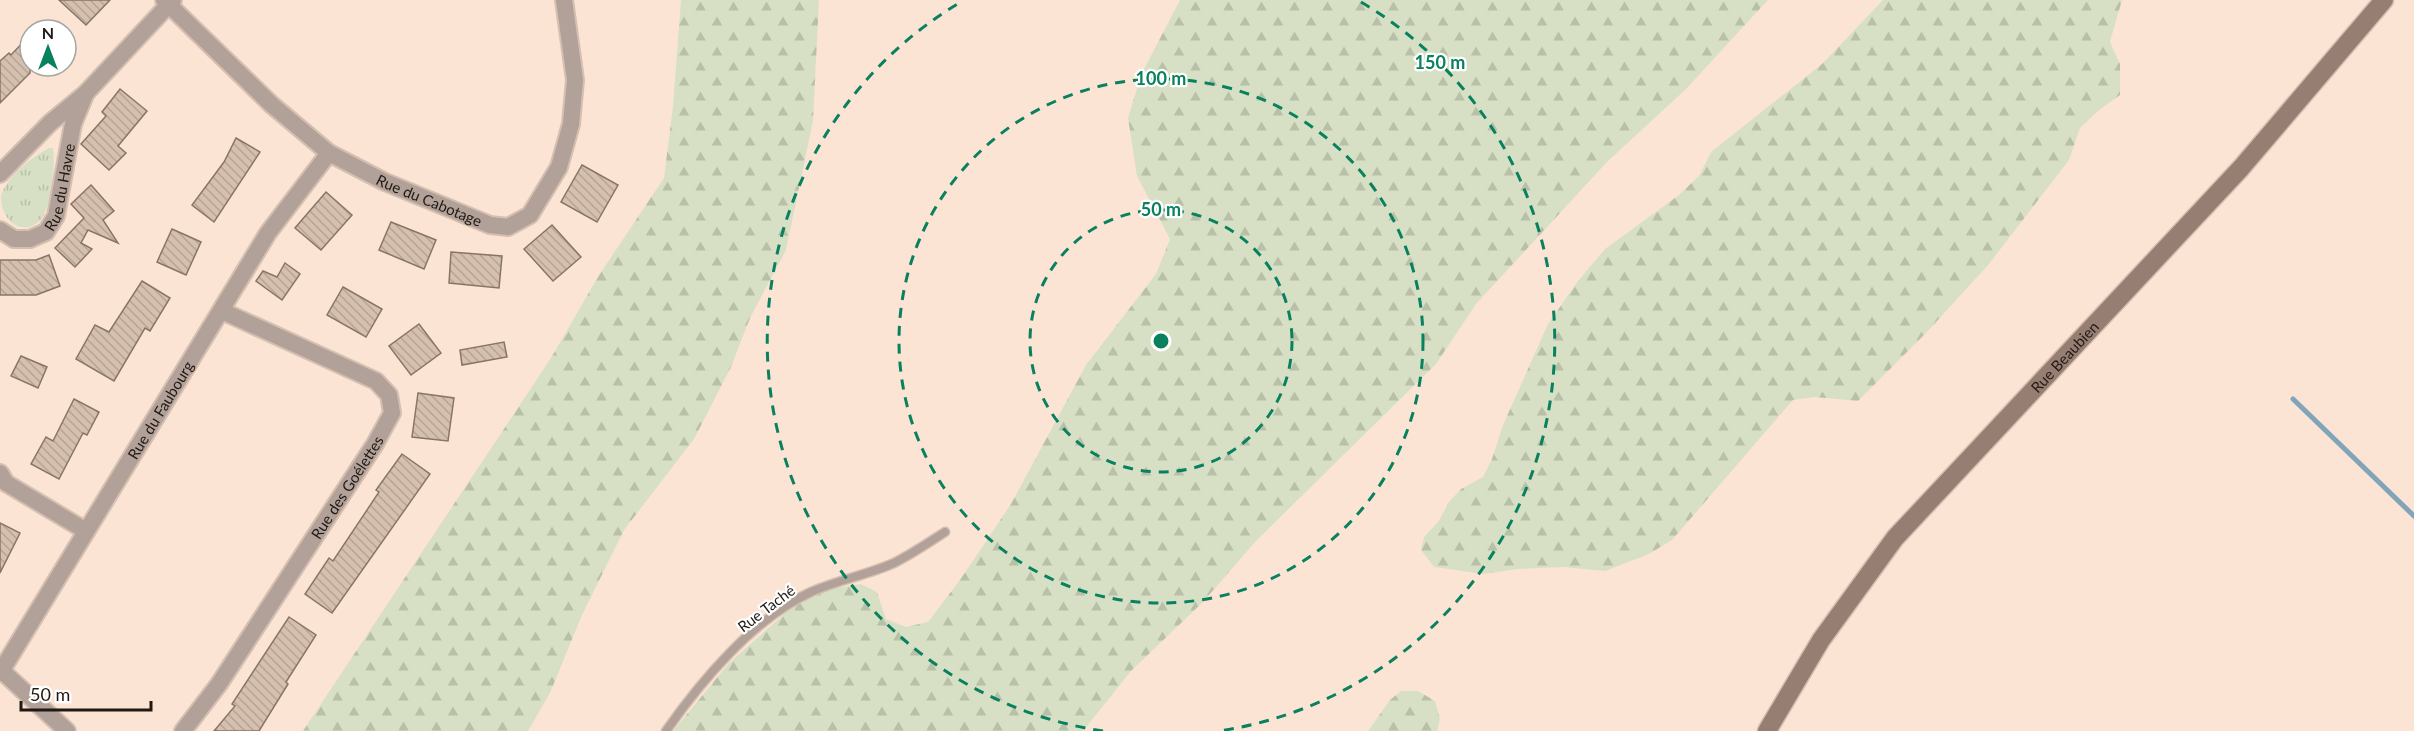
<svg xmlns="http://www.w3.org/2000/svg" width="2414" height="731" viewBox="0 0 2414 731" font-family="Lato,sans-serif">
	<defs>
		<pattern id="grass-tufts" width="24" height="20" patternUnits="userSpaceOnUse" patternTransform="scale(1.5)"><rect width="24" height="20" fill="#d7e0c5"/><path d="M3 7l-1-3M5 7V3M7 7l1-3M15 17l-1-3M17 17v-4M19 17l1-3" fill="none" stroke="#b8c0a8"/></pattern>
		<pattern id="forest-firs" width="22" height="20" patternUnits="userSpaceOnUse" patternTransform="scale(1.5)"><rect width="22" height="20" fill="#d7e0c5"/><path d="M5 1l3.5 6h-7zM16 11l3.5 6h-7z" fill="#b8c0a8"/></pattern>
		<pattern id="building-back-hatch" width="6" height="6" patternUnits="userSpaceOnUse" patternTransform="scale(1.5)"><rect width="6" height="6" fill="#d5bfae"/><path d="M-1 5l2 2M0 0l6 6M5-1l2 2" fill="none" stroke="#b7a495"/></pattern>
	</defs>
	<rect width="100%" height="100%" fill="#fce4d4"/>
	<path fill="url(#grass-tufts)" d="M49 148H53C55 162 53 177 51 190 49 200 46 217 37 223 18 237 0 216 1 196 7 176 32 157 49 148Z"/>
	<g fill="url(#forest-firs)">
		<path d="M681 0H819L813 121 786 250 750 318 731 367 694 439 624 530 582 615 550 693 528 731H303L551 358 599 275 664 178 673 106Z"/>
		<path d="M1180 0H1768L1685 90 1607 162 1476 304 1436 364 1256 541 1203 602 1131 671 1083 731H673L729 663 792 607 830 589 861 584 877 592 886 619 906 627 928 622 960 580 1011 504 1086 365 1156 274 1170 239 1137 176 1128 118 1141 75Z"/>
		<path d="M1883 0H2122L2110 42 2120 64V95L2099 110 2080 128 2069 160 1989 264 1926 333 1858 401 1815 397 1793 400 1672 540 1649 554 1605 571 1563 567 1518 569 1483 574 1434 567 1421 550 1424 537 1438 522 1449 502 1461 489 1483 477 1492 459 1503 425 1548 324 1578 281 1605 249 1679 195 1699 176 1711 152 1822 64Z"/>
		<path d="M1401 691H1418L1435 701 1440 719 1437 731H1368L1390 700Z"/>
	</g>
	<g fill="none" stroke-linecap="round" stroke-linejoin="round">
		<path stroke="#82a4bb" stroke-width="5" d="M2293 399 2414 516"/>
	</g>
	<g fill="url(#building-back-hatch)" stroke="#897565" stroke-width="1.5">
		<path d="M59 0H110L86 25Z"/>
		<path d="M30 35V73L0 103V61L9 53 11 55Z"/>
		<path d="M120 89 147 111 118 146 126 153 109 170 81 144 106 116 102 112Z"/>
		<path d="M236 138 260 152 214 222 192 205 224 162Z"/>
		<path d="M582 165 618 185 597 222 561 202Z"/>
		<path d="M91 185 114 211 103 220 118 243 88 230 81 243 92 249 75 267 55 248 84 218 71 204Z"/>
		<path d="M326 192 352 215 321 250 295 228Z"/>
		<path d="M391 222 436 240 424 269 379 250Z"/>
		<path d="M552 225 581 257 553 281 524 249Z"/>
		<path d="M172 229 201 242 186 275 157 262Z"/>
		<path d="M451 252 502 256 499 288 449 283Z"/>
		<path d="M49 255 60 286 36 295H0V260H36Z"/>
		<path d="M285 263 300 274 282 300 256 281 263 271 277 277Z"/>
		<path d="M142 281 170 298 150 331 145 328 114 381 76 359 95 325 109 332Z"/>
		<path d="M343 287 382 309 366 337 327 315Z"/>
		<path d="M419 324 441 353 411 375 389 346Z"/>
		<path d="M504 342 507 357 462 365 460 350Z"/>
		<path d="M21 356 47 367 38 388 11 376Z"/>
		<path d="M418 393 454 398 448 441 412 437Z"/>
		<path d="M74 399 99 412 87 435 83 433 59 479 31 464 46 437 53 441Z"/>
		<path d="M402 454 430 474 332 613 305 594 329 558 333 561 379 492 376 490Z"/>
		<path d="M0 523 20 533 0 573Z"/>
		<path d="M289 617 316 635 286 682 288 684 259 731H214L235 706 232 704Z"/>
	</g>
	<g fill="none" stroke-linecap="round" stroke-linejoin="round">
		<g stroke="#d5bfb1" stroke-width="11">
			<path id="lane" d="M666 731C701 681 754 618 811 592 838 580 867 575 894 563 912 554 928 543 945 532"/>
		</g>
		<g stroke="#d5bfb1" stroke-width="20">
			<g id="street">
				<path id="s1" d="M164 0 272 105 329 153 385 182 490 225 508 227 530 215 559 167 571 124 575 80 564 0"/>
				<path d="M0 174 50 123 85 94 173 0"/>
				<path id="s2" d="M0 230 14 239H30L46 232 56 216 73 124 85 95"/>
				<path d="M0 473 6 483 86 531"/>
				<path d="M2 671 67 731"/>
				<path id="s3" d="M0 673 268 233 329 153"/>
				<path id="s4" d="M183 731 219 684 375 444 392 413 389 395 376 381 222 311"/>
			</g>
		</g>
		<g stroke="#d5bfb1" stroke-width="21">
			<g id="secondary">
				<path id="s5" d="M1767 731 1821 640 1895 538 2241 168 2384 0"/>
			</g>
		</g>
		<use href="#lane" stroke="#b2a199" stroke-width="8"/>
		<use href="#street" stroke="#b2a199" stroke-width="16"/>
		<use href="#secondary" stroke="#967e72" stroke-width="18"/>
	</g>
	<g fill="none" stroke="#09805e" stroke-width="3" stroke-dasharray="10 8">
		<circle cx="1161" cy="341" r="131"/>
		<circle cx="1161" cy="341" r="262"/>
		<path d="M1103 731A394 394 0 0 1 961 2M1361 2A394 394 0 0 1 1219 731"/>
	</g>
	<g text-anchor="middle" dominant-baseline="central" stroke-width="4.5" stroke-linejoin="round" paint-order="stroke">
		<g font-size="15" fill="#211913" stroke="#fff">
			<text stroke="none"><textPath href="#s2" startOffset="98">Rue du Havre</textPath></text>
			<text stroke="none"><textPath href="#s1" startOffset="336">Rue du Cabotage</textPath></text>
			<text stroke="none"><textPath href="#s5" startOffset="480">Rue Beaubien</textPath></text>
			<text stroke="none"><textPath href="#s3" startOffset="308">Rue du Faubourg</textPath></text>
			<text stroke="none"><textPath href="#s4" startOffset="294">Rue des Goélettes</textPath></text>
			<text transform="translate(766 608) rotate(-37)">Rue Taché</text>
		</g>
	</g>
	<circle cx="1161" cy="341" r="9" fill="#09805e" stroke="#fff" stroke-width="3"/>
	<g font-size="18" text-anchor="middle" font-weight="bold" fill="#09805e" stroke="#fff" stroke-width="4.5" stroke-linejoin="round" paint-order="stroke">
		<text x="1440" y="69">150 m</text>
		<text x="1161" y="85">100 m</text>
		<text x="1161" y="216">50 m</text>
	</g>
	<g transform="translate(48 48)"><circle r="28" fill="#ffffff" stroke="#a6a3a1" stroke-width="1.5"/>
	<path d="M0-4.5L10 22L0 15L-10 22Z" fill="#09805e"/>
	<text y="-9" font-size="16" font-weight="bold" text-anchor="middle" fill="#211913">N</text>
	</g>
	<path d="M21 701v9h130v-9" fill="none" stroke="#211913" stroke-width="3"/>
	<text x="30" y="701" font-size="18" fill="#211913" stroke="#ffffff" stroke-width="4.5" paint-order="stroke">50 m</text>
</svg>
